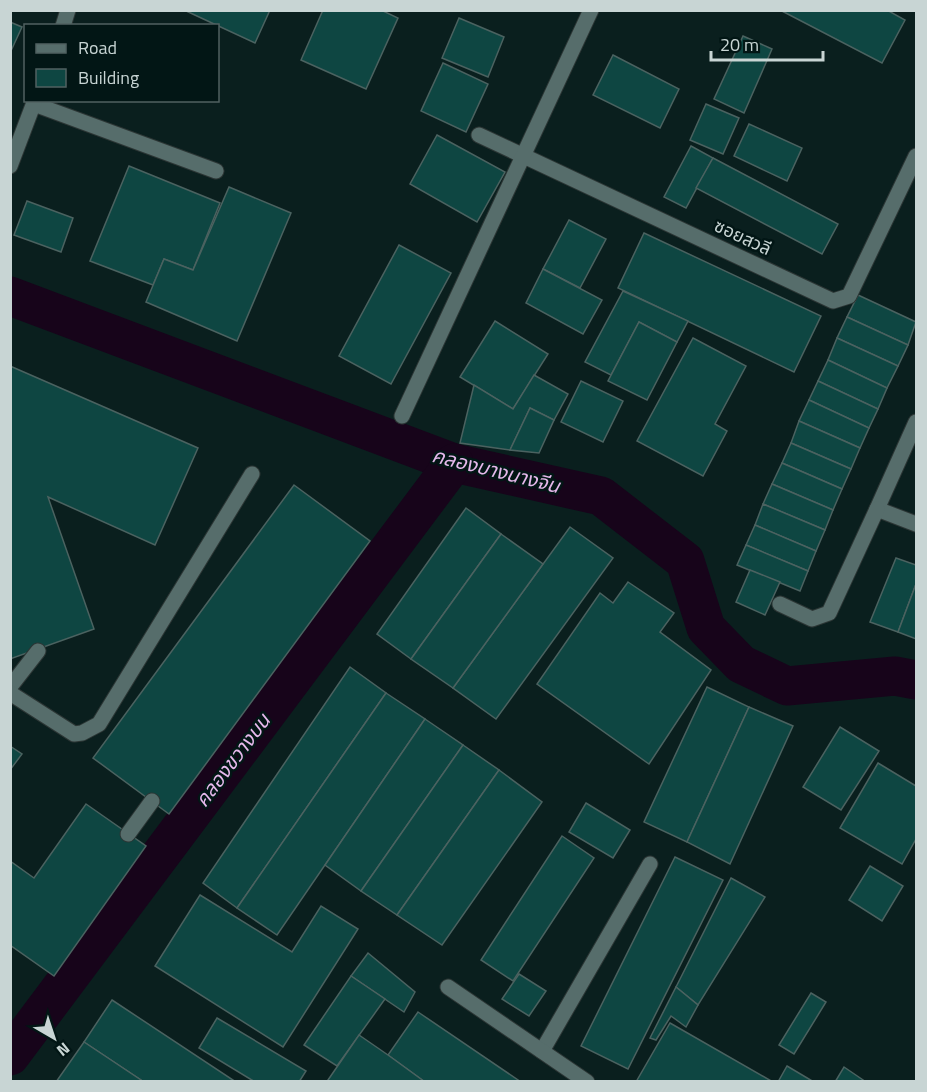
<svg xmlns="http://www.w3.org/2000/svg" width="927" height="1092" viewBox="0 0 927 1092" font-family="'Titillium Web','Noto Sans Thai',sans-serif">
	<rect width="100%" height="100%" fill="#0a1f1e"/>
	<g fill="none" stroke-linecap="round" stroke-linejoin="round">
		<g stroke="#17041a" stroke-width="39">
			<path d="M10 296 454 463 601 496 685 561 706 628 741 664 787 686 895 676 916 680"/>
			<path d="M10 1056 454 463"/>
		</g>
	</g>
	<g fill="#0e4642" stroke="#4b6260" stroke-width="1.5">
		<path d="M184 10H270L255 43Z"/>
		<path d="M323 10H381L398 18 366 89 301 60Z"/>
		<path d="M780 10H887L905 20 882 63Z"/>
		<path d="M459 18 504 37 488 77 442 58Z"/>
		<path d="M10 22 22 27 10 53Z"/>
		<path d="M743 36 772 49 744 113 714 99Z"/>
		<path d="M613 55 679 89 660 128 593 95Z"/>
		<path d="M443 63 488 84 466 132 421 111Z"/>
		<path d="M706 104 739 118 723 154 690 140Z"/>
		<path d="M749 124 802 148 787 181 734 156Z"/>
		<path d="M437 135 505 172 477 222 410 184Z"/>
		<path d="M691 146 713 158 686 208 664 197Z"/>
		<path d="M713 158 838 224 822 254 696 188Z"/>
		<path d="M129 166 220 203 193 270 164 259 153 285 90 261Z"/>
		<path d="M229 187 291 213 237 341 146 302 164 259 193 270Z"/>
		<path d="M27 201 73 218 61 252 14 235Z"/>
		<path d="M569 220 606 239 580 288 543 269Z"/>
		<path d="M644 233 821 316 794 372 618 288Z"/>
		<path d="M399 245 451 273 391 384 339 356Z"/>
		<path d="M543 269 602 300 583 334 526 303Z"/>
		<path d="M623 291 688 321 677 342 639 322 611 375 585 362Z"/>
		<path d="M858 295 916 322 908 345 847 317Z"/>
		<path d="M847 317 908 345 898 366 837 338Z"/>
		<path d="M495 321 548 354 513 409 460 377Z"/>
		<path d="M639 322 677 342 647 400 608 381Z"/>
		<path d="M693 338 746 366 715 424 727 431 703 476 637 441Z"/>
		<path d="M837 338 898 366 887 388 828 360Z"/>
		<path d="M828 360 887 388 878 409 818 381Z"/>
		<path d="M10 366 198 448 155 545 48 497 94 629 10 659Z"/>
		<path d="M534 375 568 394 554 420 530 408 510 450 460 443 474 385 513 409Z"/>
		<path d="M581 381 623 401 603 442 561 422Z"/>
		<path d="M818 381 878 409 869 428 809 400Z"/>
		<path d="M809 400 869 428 860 448 799 421Z"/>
		<path d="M530 408 554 420 539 453 510 450Z"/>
		<path d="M799 421 860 448 851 469 791 443Z"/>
		<path d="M791 443 851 469 842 489 782 463Z"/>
		<path d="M782 463 842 489 833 510 772 484Z"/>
		<path d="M772 484 833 510 825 530 763 504Z"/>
		<path d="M294 485 370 541 169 814 93 758Z"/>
		<path d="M763 504 825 530 816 551 755 525Z"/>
		<path d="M466 508 501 534 411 659 377 634Z"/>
		<path d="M755 525 816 551 808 571 746 545Z"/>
		<path d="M570 527 613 558 496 719 453 688Z"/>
		<path d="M501 534 543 564 453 688 411 659Z"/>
		<path d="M746 545 808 571 800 591 737 565Z"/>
		<path d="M896 558 916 565V584L898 632 870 622Z"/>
		<path d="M750 570 780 582 765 615 736 602Z"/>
		<path d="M628 582 674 613 660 632 711 670 649 764 537 684 600 593 613 603Z"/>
		<path d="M916 584V639L898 632Z"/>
		<path d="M350 667 386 693 237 908 203 883Z"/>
		<path d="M707 687 749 707 687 842 644 822Z"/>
		<path d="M386 693 425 719 277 935 237 908Z"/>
		<path d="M749 707 793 726 730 864 687 842Z"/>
		<path d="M425 719 463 745 361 891 325 865Z"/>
		<path d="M840 727 879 751 841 810 803 787Z"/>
		<path d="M463 745 499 770 397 915 361 891Z"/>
		<path d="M10 746 22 754 10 770Z"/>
		<path d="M878 763 916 786V839L902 864 840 828Z"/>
		<path d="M499 770 542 802 442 945 397 915Z"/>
		<path d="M586 803 630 830 613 858 569 832Z"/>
		<path d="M86 804 146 846 54 976 10 945V861L34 878Z"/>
		<path d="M562 836 594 858 513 981 481 960Z"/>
		<path d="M675 857 723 880 628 1069 581 1046Z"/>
		<path d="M870 866 903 886 882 921 849 900Z"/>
		<path d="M731 878 765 897 698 1005 676 987Z"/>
		<path d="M200 895 292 952 321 906 358 929 283 1047 155 966Z"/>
		<path d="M368 953 415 992 404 1012 351 976Z"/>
		<path d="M519 974 546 991 529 1016 502 999Z"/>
		<path d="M351 976 385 999 337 1066 304 1045Z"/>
		<path d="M676 987 698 1005 686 1027 671 1016 656 1040 650 1038Z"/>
		<path d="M811 993 826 1002 794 1054 779 1045Z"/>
		<path d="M112 1000 236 1082H144L84 1042Z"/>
		<path d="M418 1012 521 1082H425L388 1055Z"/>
		<path d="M217 1018 306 1071 299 1082H255L199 1048Z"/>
		<path d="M670 1023 773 1082H636Z"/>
		<path d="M359 1035 388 1055 425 1082H330L328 1080Z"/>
		<path d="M84 1042 144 1082H56Z"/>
		<path d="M787 1066 814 1082H778Z"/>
		<path d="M844 1067 866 1082H835Z"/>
	</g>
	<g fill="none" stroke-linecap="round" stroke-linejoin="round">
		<g stroke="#2c3635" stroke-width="17">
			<g id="lane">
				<path d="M10 687 38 651"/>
				<path d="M10 693 74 734 82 733 99 724 252 474"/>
				<path d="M128 834 152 801"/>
				<path d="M542 1051 650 864"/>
			</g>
		</g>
		<g stroke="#2c3635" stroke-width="17">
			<g id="street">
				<path d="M63 26 68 10"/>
				<path d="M34 104 216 171"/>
				<path d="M479 135 833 301 849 296 916 156"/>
				<path d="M10 166 35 100"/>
				<path d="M402 416 591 10"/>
				<path d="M916 422 877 509 916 524"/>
				<path d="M780 604 812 619 829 613 877 509"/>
				<path d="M448 987 587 1082"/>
			</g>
		</g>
		<use href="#lane" stroke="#566d6b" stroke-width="15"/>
		<use href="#street" stroke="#566d6b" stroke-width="15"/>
	</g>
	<g text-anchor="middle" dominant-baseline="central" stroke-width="5" stroke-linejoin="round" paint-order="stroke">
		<g font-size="18" fill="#c8d5d4" stroke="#021615">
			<text transform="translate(743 237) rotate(25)">ซอยสวลี</text>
		</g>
		<g font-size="20" font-style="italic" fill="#e5b8eb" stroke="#021615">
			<text transform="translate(496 470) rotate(14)">คลองบางนางจีน</text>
			<text transform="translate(232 760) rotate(-53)">คลองขวางบน</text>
		</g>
	</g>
	<rect width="927" height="1092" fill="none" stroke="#c8d5d4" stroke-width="24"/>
	<rect x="24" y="24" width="195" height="78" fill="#021615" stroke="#516261" stroke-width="1.5"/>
	<rect x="36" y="44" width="30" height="9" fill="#566d6b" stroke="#516261" stroke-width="1.5"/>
	<text x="78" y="54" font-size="18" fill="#c8d5d4">Road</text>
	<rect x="36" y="69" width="30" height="18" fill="#0e4642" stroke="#516261" stroke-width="1.5"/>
	<text x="78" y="84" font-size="18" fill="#c8d5d4">Building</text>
	<g transform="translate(54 1038) rotate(141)" stroke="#021615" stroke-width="4.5" paint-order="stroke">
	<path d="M0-4.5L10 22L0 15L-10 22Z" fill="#c8d5d4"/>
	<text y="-9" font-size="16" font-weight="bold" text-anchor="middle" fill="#c8d5d4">N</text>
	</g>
	<path d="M711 51v9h112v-9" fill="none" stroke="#c8d5d4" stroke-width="3"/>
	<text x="720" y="51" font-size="18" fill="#c8d5d4" stroke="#021615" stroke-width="4.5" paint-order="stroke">20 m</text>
</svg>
